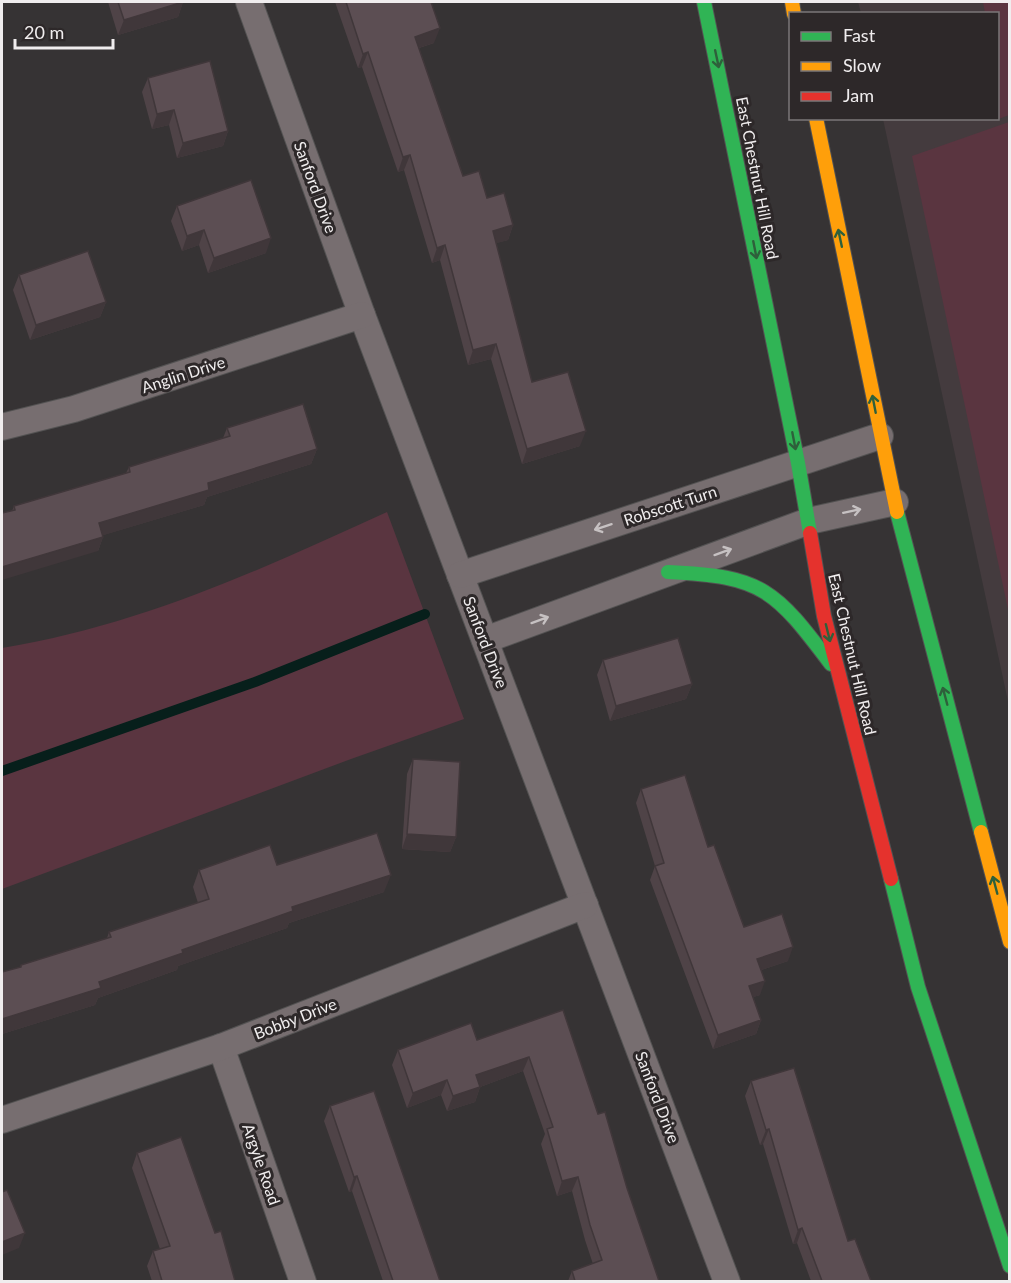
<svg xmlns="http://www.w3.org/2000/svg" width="1011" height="1283" viewBox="0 0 1011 1283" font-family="Lato,sans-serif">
	<rect width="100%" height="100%" fill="#363334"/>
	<path fill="#443b3e" d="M858 2H1009V706L883 119 998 118V14L861 13Z"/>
	<g fill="#5a3540">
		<path d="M983 2H1009V115L996 120 998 14 985 13Z"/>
		<path d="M1009 122H1010L1009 614 912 156Z"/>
		<path d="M387 512 464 719 351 759 2 889V648C141 625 260 570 387 512Z"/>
	</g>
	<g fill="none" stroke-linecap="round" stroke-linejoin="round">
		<path stroke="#071f1b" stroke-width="10" d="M2 771 255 682 425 614"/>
		<g stroke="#535252" stroke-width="28">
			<g id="street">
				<path d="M249 2 362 315 727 1282"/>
				<path d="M2 427 74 409 362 315"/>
				<path d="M460 575 880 436"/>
				<path d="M485 640 809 521 895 502"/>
				<path d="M221 1047 303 1282"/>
				<path d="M2 1120 221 1047 585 905"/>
			</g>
		</g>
		<g stroke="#535252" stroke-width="16">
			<g id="fast">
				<path d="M704 2 798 463 810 533"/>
				<path d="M897 512 981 832"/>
				<path d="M668 572C763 576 775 590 831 664"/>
				<path d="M891 879 918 987 1010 1266"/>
			</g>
		</g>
		<g stroke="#535252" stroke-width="16">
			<g id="slow">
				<path d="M792 2 794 14"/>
				<path d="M816 118 897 512"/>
				<path d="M981 832 1010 942"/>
			</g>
		</g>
		<g stroke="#535252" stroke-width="16">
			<path id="jam" d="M810 533 824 616 891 879"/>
		</g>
		<use href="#street" stroke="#776e70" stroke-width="26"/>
		<use href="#fast" stroke="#30b455" stroke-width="14"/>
		<use href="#slow" stroke="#ff9f0a" stroke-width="14"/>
		<use href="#jam" stroke="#e5322d" stroke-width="14"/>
	</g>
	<g fill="#4f4347">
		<path d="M108 2H183L178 17 118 35Z"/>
		<path d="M335 2H431L434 43 419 48 463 176 487 198 513 225 508 240 496 243 532 382 580 446 522 464 491 359 468 365 440 260 432 263 404 170 398 172 362 67 358 68Z"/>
		<path d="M148 78 228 131 223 146 177 158 169 125 152 129 142 92Z"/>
		<path d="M177 206 266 253 208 273 199 245 182 251 171 221Z"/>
		<path d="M19 275 106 302 100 317 30 340 13 290Z"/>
		<path d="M227 428 317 449 311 464 207 497 204 505 103 535V537L98 551 12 511 14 506 126 473 129 467 223 438Z"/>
		<path d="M603 660 692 684 686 699 610 721 597 675Z"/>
		<path d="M413 759 456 837 450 852 402 849 407 774Z"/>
		<path d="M641 789 708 847 744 927 788 961 761 970 760 995 753 997 761 1020 756 1034 713 1049 650 880 655 866 636 803Z"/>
		<path d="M277 865 384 892 289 923 287 928 178 966 177 970 98 998 95 1005 2 1034V972L20 967 21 965 107 938 109 932 198 903 193 887 199 870Z"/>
		<path d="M563 1010 598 1114 627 1188 659 1281H568L572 1271 593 1264 585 1240 572 1191 557 1196 541 1144 545 1134 523 1071 480 1087 475 1102 447 1111 441 1095 407 1108 392 1065 398 1050 477 1040Z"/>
		<path d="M751 1081 848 1241 871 1281H811L797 1243 793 1244 763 1144 760 1145 745 1096Z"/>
		<path d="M330 1106 440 1281H383L352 1191 349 1192 324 1121Z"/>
		<path d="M137 1153 215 1233 235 1281H152L147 1266 153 1251 160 1249 132 1168Z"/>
	</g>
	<g fill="#40373a">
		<path d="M183 2 178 17 118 35 124 20Z"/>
		<path d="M440 28 434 43 409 51 415 37Z"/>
		<path d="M368 52 362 67 358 68 363 54Z"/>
		<path d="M174 110 169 125 152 129 157 114Z"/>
		<path d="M228 131 223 146 177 158 183 143Z"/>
		<path d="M410 155 404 170 398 172 403 157Z"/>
		<path d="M513 225 508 240 487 246 493 231Z"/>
		<path d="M204 230 199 245 182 251 187 236Z"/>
		<path d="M271 238 266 253 208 273 214 258Z"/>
		<path d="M445 245 440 260 432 263 437 248Z"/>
		<path d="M106 302 100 317 30 340 36 325Z"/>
		<path d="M496 344 491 359 468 365 473 350Z"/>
		<path d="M586 431 580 446 522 464 527 449Z"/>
		<path d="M317 449 311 464 207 497 204 505 94 538 99 523 208 483Z"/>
		<path d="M103 537 98 551 2 580V567Z"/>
		<path d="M692 684 686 699 610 721 616 706Z"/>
		<path d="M407 834 456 837 450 852 402 849Z"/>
		<path d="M391 875 384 892 289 923 287 928 178 966 177 970 98 998 95 1005 2 1034V1019L99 982 292 907Z"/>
		<path d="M793 947 788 961 752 973 757 959Z"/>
		<path d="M765 981 760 995 744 1000 749 986Z"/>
		<path d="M761 1020 756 1034 713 1049 718 1035Z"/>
		<path d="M529 1057 523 1071 480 1087 475 1102 447 1111 453 1096 476 1075Z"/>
		<path d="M447 1080 441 1095 407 1108 413 1093Z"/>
		<path d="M769 1129 763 1144 760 1145 766 1130Z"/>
		<path d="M357 1176 352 1191 349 1192 354 1177Z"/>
		<path d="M578 1177 572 1191 557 1196 562 1181Z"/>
		<path d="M802 1228 797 1243 793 1244 798 1230Z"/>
		<path d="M25 1233 19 1248 2 1255V1242Z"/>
	</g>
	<g fill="#5c4e53" stroke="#40373a" stroke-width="1.5">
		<path d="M118 2H183L124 20Z"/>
		<path d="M346 2H431L440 28 415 37 463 176 479 171 487 198 504 193 513 225 493 231 532 382 568 372 586 431 527 449 496 344 473 350 445 245 437 248 410 155 403 157 368 52 363 54Z"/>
		<path d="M210 61 228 131 183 143 174 110 157 114 148 78Z"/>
		<path d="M251 180 271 238 214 258 204 230 187 236 177 206Z"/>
		<path d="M88 251 106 302 36 325 19 275Z"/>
		<path d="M303 404 317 449 208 483 209 490 99 523 103 537 2 567V513L15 510 14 506 130 472 129 467 230 436 227 428Z"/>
		<path d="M678 638 692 684 616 706 603 660Z"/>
		<path d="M413 759 460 762 456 837 407 834Z"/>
		<path d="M685 775 708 847 714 845 744 927 782 914 793 947 757 959 765 981 749 986 761 1020 718 1035 655 866 664 863 641 789Z"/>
		<path d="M377 833 391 875 292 907 293 911 182 950 183 953 99 982 101 988 2 1019V972L21 967V965L111 937 109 932 209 899 199 870 270 845 277 865Z"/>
		<path d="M563 1010 598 1114 605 1112 627 1188 659 1281H575L572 1271 602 1260 590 1225 578 1177 562 1181 547 1129 553 1127 529 1057 476 1075 480 1087 453 1096 447 1080 413 1093 398 1050 471 1023 477 1040Z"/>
		<path d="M794 1068 848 1241 855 1239 871 1281H822L802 1228 798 1230 769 1129 766 1130 751 1081Z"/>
		<path d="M374 1091 440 1281H393L357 1176 354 1177 330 1106Z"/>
		<path d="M181 1137 215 1233 221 1231 235 1281H162L153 1251 170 1246 137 1153Z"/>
		<path d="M7 1190 25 1233 2 1242V1192Z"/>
	</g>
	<defs><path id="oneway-shaft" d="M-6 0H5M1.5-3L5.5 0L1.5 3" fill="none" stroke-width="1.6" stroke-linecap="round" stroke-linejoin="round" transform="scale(1.5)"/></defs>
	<g stroke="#2e603b">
		<use href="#oneway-shaft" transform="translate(717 59) rotate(78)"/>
		<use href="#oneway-shaft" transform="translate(840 238) rotate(-102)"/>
		<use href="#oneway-shaft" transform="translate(755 250) rotate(79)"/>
		<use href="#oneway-shaft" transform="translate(874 404) rotate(-101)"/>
		<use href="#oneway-shaft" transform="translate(794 441) rotate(79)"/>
		<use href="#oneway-shaft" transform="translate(828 633) rotate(76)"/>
		<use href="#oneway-shaft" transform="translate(945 696) rotate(-105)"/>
		<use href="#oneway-shaft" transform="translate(995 885) rotate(-105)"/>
	</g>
	<g stroke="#c6c1c2">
		<use href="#oneway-shaft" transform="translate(852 511) rotate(-12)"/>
		<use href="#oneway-shaft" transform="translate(603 527) rotate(162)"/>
		<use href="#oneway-shaft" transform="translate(723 552) rotate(-20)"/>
		<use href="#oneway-shaft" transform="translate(540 620) rotate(-20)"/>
	</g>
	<g text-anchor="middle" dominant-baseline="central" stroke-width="6" stroke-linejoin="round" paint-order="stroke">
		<g font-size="16" fill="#f0edee" stroke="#2d2829">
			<text transform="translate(758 178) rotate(79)">East Chestnut Hill Road</text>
			<text transform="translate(316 187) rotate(70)">Sanford Drive</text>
			<text transform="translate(183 374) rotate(-18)">Anglin Drive</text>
			<text transform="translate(670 505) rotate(-18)">Robscott Turn</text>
			<text transform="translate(486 642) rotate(69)">Sanford Drive</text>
			<text transform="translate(853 654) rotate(77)">East Chestnut Hill Road</text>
			<text transform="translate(295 1018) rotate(-21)">Bobby Drive</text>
			<text transform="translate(658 1097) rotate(69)">Sanford Drive</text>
			<text transform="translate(262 1164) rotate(71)">Argyle Road</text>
		</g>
	</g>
	<rect width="1011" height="1283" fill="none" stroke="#f0edee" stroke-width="6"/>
	<rect x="789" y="12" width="210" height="108" fill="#2d2829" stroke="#7b7778" stroke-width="1.5"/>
	<rect x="801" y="32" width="30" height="9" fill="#30b455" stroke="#7b7778" stroke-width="1.5"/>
	<text x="843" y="42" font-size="18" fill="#f0edee">Fast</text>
	<rect x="801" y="62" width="30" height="9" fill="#ff9f0a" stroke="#7b7778" stroke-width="1.5"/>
	<text x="843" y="72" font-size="18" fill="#f0edee">Slow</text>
	<rect x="801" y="92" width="30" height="9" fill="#e5322d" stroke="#7b7778" stroke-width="1.5"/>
	<text x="843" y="102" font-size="18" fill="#f0edee">Jam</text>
	<path d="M15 39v9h98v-9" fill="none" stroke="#f0edee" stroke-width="3"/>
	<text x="24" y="39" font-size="18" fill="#f0edee" stroke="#2d2829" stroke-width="4.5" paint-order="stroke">20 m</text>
</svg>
